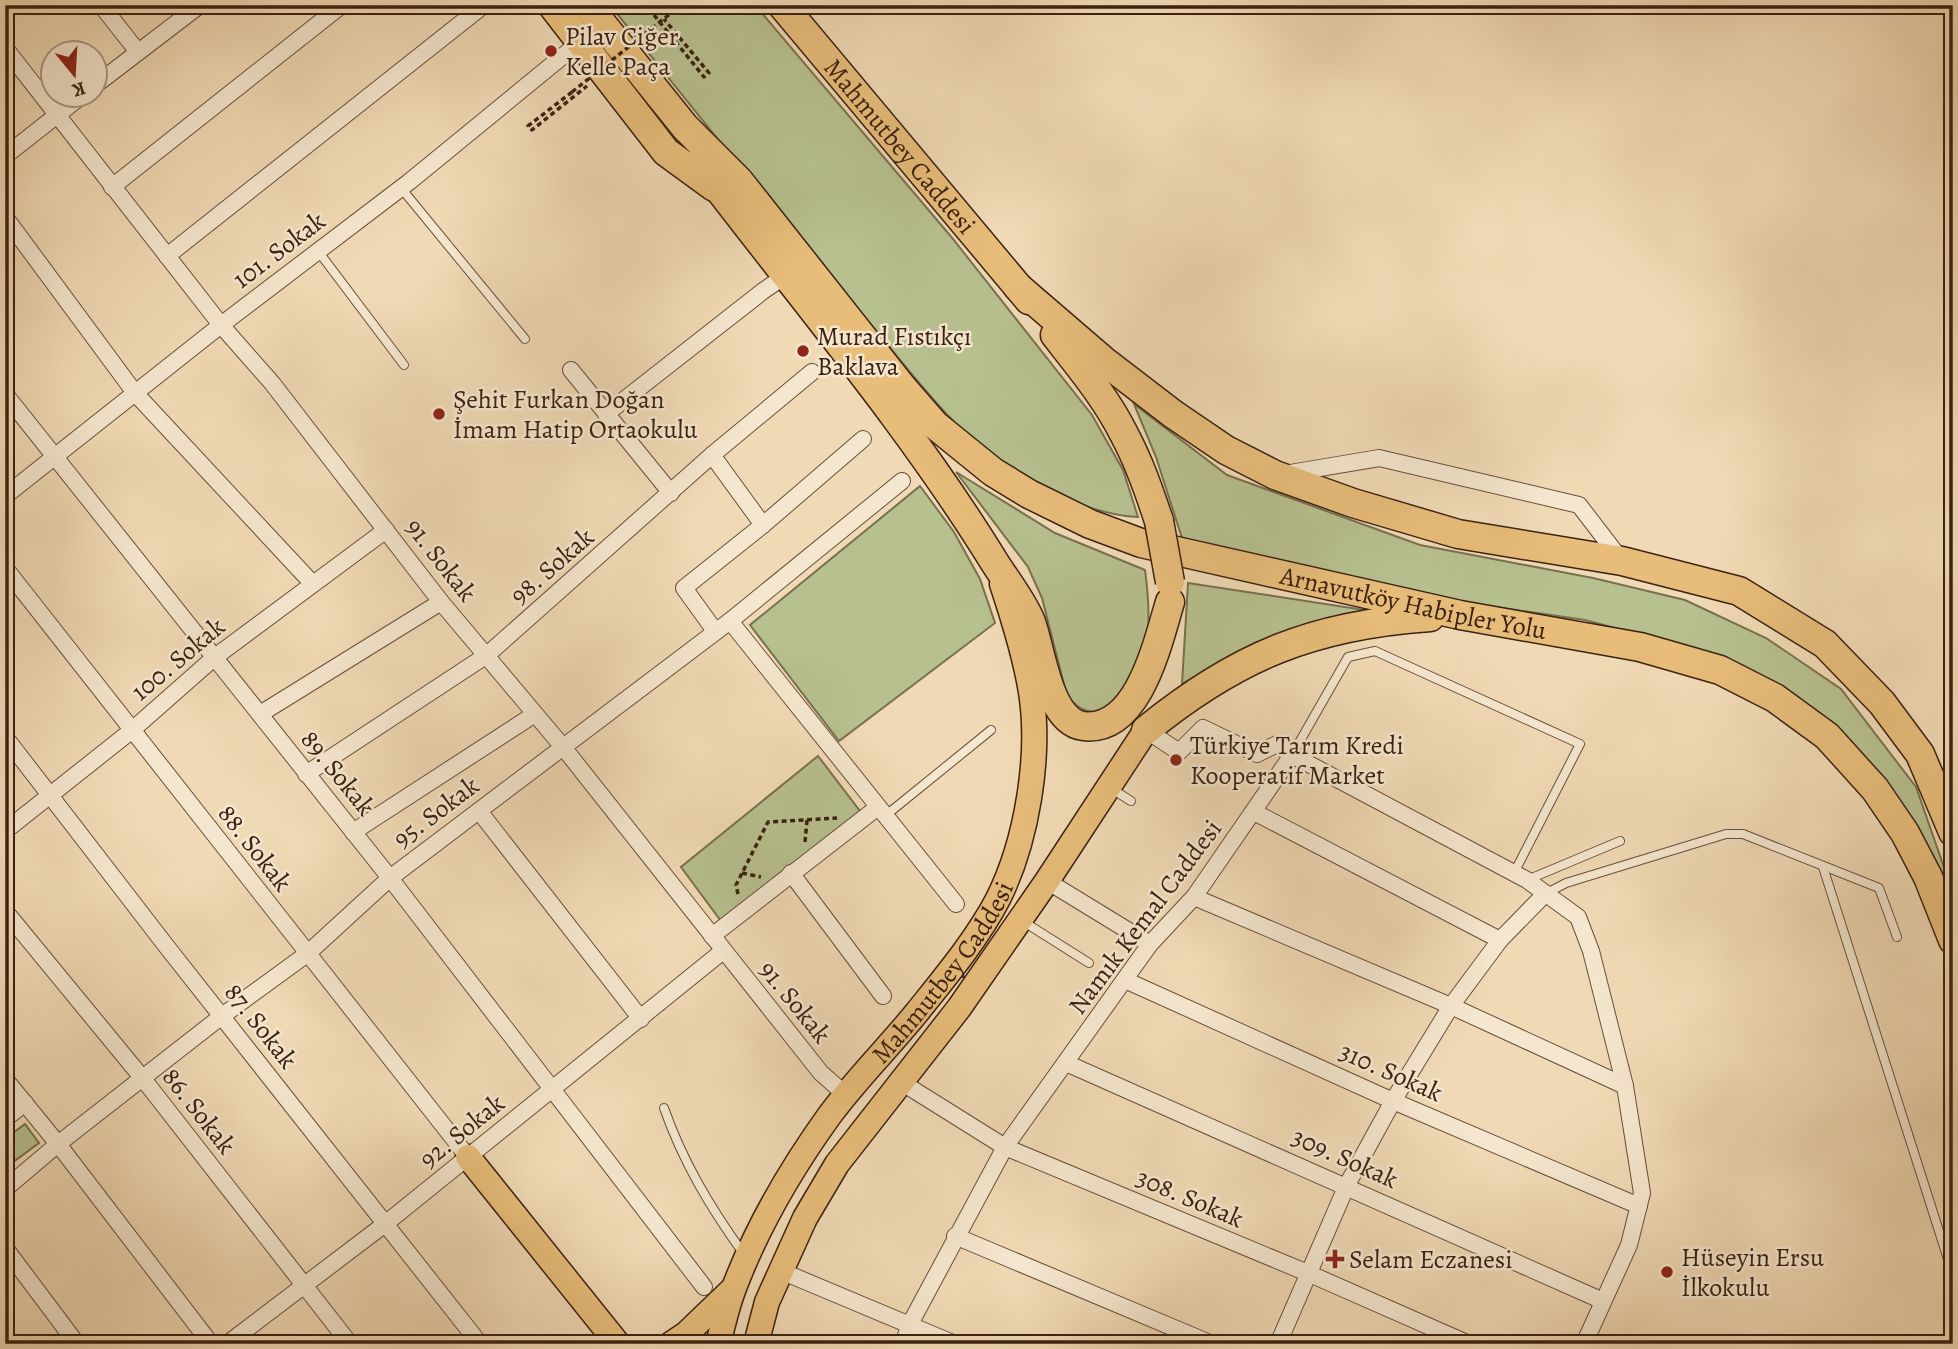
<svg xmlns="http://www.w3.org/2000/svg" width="1958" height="1349" viewBox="0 0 1958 1349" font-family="Alegreya,serif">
	<rect width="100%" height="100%" fill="#f0dab5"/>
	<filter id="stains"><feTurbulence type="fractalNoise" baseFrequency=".00286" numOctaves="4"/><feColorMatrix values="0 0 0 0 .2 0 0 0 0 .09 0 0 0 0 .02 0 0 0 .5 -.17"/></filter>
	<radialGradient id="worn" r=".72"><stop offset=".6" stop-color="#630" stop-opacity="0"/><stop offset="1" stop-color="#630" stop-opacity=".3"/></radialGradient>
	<g fill="#b7c08f" stroke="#797050" stroke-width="2">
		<path d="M610 5H755L953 239 1092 415 1123 470 1138 517C1098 516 1034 488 1002 464 950 426 912 373 871 325 782 221 697 113 610 5Z"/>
		<path d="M1134 404 1227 475 1420 545 1593 578 1685 600 1766 638 1841 689 1916 787 1953 893 1903 805 1871 765 1683 646 1585 620 1448 600 1229 553 1182 538 1156 457Z"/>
		<path d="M956 472 1055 533 1145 570C1150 607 1153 655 1130 688 1123 698 1109 706 1100 713 1085 712 1077 708 1067 696L1042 598 1028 567Z"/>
		<path d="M920 486 954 532 980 579 995 623 839 741 750 625Z"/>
		<path d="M1188 583 1371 611 1232 657 1182 684Z"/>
		<path d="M818 756 860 811 721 921 681 867Z"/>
		<path d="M25 1124 39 1143 5 1168V1139Z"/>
	</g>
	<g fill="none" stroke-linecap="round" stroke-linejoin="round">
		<g stroke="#684f3b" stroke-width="10">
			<g id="lane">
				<path d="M401 188 525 339"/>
				<path d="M318 251 404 365"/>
				<path d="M1292 755 1348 657 1375 651 1580 744 1514 873"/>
				<path d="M1112 789 1131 801"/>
				<path d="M885 816 991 730"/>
				<path d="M1823 867 1953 1275"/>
				<path d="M1527 880 1620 841"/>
				<path d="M1545 894 1566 883 1726 834H1743L1879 888 1897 937"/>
				<path d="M1024 922 1089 963"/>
				<path d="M664 1108C683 1162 710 1207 743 1253"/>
			</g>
		</g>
		<g stroke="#684f3b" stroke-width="18">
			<g id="street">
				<path d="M101 5 138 52"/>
				<path d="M5 48 221 325 272 383 441 602 563 747 821 1073 846 1095"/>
				<path d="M94 86 200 5"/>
				<path d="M5 156 84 94"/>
				<path d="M112 187 342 5"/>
				<path d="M5 217 135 393 312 583"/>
				<path d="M167 256 484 5"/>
				<path d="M571 370 671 493"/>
				<path d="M5 394 390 878 704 1287"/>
				<path d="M606 414 763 291 785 276"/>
				<path d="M712 455 763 525 863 439"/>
				<path d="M1284 474 1379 458 1579 505 1622 561"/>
				<path d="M5 496 221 325 409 182 580 42"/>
				<path d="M5 568 468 1157"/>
				<path d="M730 621 956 904"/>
				<path d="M715 631 684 588 763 525"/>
				<path d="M260 714 441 602"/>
				<path d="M1146 730 1179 752 1203 728 1257 754 1277 744 1292 755"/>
				<path d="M5 737 167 947 480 1344"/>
				<path d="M306 774 487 655 712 455 812 372"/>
				<path d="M479 811 641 1019"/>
				<path d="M1254 812 1500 940"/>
				<path d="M5 831 131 731 215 657 386 530"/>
				<path d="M353 832 535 714"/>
				<path d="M791 873 883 996"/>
				<path d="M1047 881 1150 944"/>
				<path d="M1194 897 1451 1006 1625 1086"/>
				<path d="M5 911 144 1080 350 1344"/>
				<path d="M712 936 878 807"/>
				<path d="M1125 980 1393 1101 1639 1206"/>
				<path d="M1066 1063 1603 1301"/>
				<path d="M5 1079 58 1144 211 1344"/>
				<path d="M901 1082 1005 1147 1310 1274 1469 1344"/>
				<path d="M5 1119 25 1103"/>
				<path d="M5 1189 58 1144 222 1016 307 954 390 878 730 621 902 481"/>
				<path d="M955 1236 1212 1344"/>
				<path d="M5 1248 77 1344"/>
				<path d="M781 1271 955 1344"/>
				<path d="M227 1344 385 1224 723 951"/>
				<path d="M903 1344 910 1324 1005 1147 1150 944 1194 897 1292 755 1527 880 1578 917 1591 951 1625 1086 1642 1193 1629 1245 1584 1344"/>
				<path d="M1278 1344 1347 1185 1393 1101 1451 1006 1500 940 1545 894"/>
			</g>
		</g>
		<g stroke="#3b2112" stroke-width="27">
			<g id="primary">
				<path d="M468 1157 618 1344"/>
				<path d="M671 1344 686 1334 733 1289"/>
				<path id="s1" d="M718 1344C723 1325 727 1306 734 1288 757 1227 791 1169 829 1116 856 1079 889 1047 918 1011 946 976 977 939 998 899 1027 841 1041 756 1031 692 1025 655 1014 620 1002 584"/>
				<path d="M756 1344 767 1302 781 1271 805 1218 837 1164 959 1008 1047 881 1146 730"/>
			</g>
		</g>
		<g stroke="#3b2112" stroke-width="31">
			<g id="highway">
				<path d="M552 5 666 152 714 187"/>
				<path id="s2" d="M587 5 685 127 739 181 902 387 935 425 993 472 1029 494 1090 524 1141 543 1460 615 1640 647 1720 670 1775 698 1827 736 1875 789 1905 833 1928 877 1953 940"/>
				<path id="s3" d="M782 5 1029 300"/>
				<path d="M703 158 722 193C815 314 915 433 995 563 1007 582 1023 602 1031 622 1041 649 1048 721 1083 726 1139 733 1158 641 1170 602"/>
				<path d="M1018 287 1104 361 1173 414 1226 450 1275 475 1353 503 1458 534 1622 561 1739 591 1825 644 1882 703 1920 754 1953 832"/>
				<path d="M1055 335C1080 367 1106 398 1124 434 1139 462 1149 491 1159 521"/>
				<path d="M1146 730C1237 656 1313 625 1430 617"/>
			</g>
		</g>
		<g stroke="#3b2112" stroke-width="3.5" stroke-dasharray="5 3.5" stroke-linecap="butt">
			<path d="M654 15 704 77 709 73 664 19"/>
			<path d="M572 92 528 126 532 130 587 86"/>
			<path d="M805 842 807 820"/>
			<path d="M742 873 761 877"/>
			<path d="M738 894 736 885 768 822 837 818"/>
		</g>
		<use href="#lane" stroke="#f5e7cf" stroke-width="8"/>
		<use href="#street" stroke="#f5e7cf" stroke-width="16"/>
		<use href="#primary" stroke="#e8bd7a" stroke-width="24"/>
		<use href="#highway" stroke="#e8bd7a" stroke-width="28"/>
		<g stroke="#3b2112" stroke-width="31" stroke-linecap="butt">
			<path id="highway-bridge" d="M1159 521 1170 582"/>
		</g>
		<path stroke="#3b2112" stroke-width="3.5" stroke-dasharray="5 3.5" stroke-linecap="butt" d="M572 92 681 5"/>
		<use href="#highway-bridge" stroke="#e8bd7a" stroke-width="28"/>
	</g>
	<g fill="#8f2418" stroke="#f5e7cf" stroke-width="2.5">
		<circle cx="551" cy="51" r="7"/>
		<circle cx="803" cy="351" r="7"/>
		<circle cx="439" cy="414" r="7"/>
		<circle cx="1176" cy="760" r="7"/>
		<path d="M1331.5 1248.5h7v7h7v7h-7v7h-7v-7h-7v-7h7z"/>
		<circle cx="1667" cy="1272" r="7"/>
	</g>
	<g text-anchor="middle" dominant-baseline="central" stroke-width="5" stroke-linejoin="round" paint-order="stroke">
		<g font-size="26" fill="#3b2112" stroke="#f5e7cf" text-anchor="start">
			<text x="565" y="36">Pilav Ciğer<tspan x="565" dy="30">Kelle Paça</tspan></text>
			<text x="817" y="336">Murad Fıstıkçı<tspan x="817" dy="30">Baklava</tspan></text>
			<text x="453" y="399">Şehit Furkan Doğan<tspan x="453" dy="30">İmam Hatip Ortaokulu</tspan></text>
			<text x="1190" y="745">Türkiye Tarım Kredi<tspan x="1190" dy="30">Kooperatif Market</tspan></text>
			<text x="1681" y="1257">Hüseyin Ersu<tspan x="1681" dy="30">İlkokulu</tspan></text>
			<text x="1349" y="1259">Selam Eczanesi</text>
		</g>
		<g font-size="26" fill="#3b2112" stroke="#f5e7cf">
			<text stroke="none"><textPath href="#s3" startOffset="184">Mahmutbey Caddesi</textPath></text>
			<text transform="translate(279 250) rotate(-37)">101. Sokak</text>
			<text transform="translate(441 560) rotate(52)">91. Sokak</text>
			<text transform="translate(552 566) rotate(-41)">98. Sokak</text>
			<text stroke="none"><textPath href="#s2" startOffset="1064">Arnavutköy Habipler Yolu</textPath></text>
			<text transform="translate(178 659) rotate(-40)">100. Sokak</text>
			<text transform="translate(338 773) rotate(51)">89. Sokak</text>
			<text transform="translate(436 812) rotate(-37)">95. Sokak</text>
			<text transform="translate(255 848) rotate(52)">88. Sokak</text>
			<text transform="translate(1145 917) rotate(-53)">Namık Kemal Caddesi</text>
			<text stroke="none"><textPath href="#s1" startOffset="439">Mahmutbey Caddesi</textPath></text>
			<text transform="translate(795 1002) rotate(51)">91. Sokak</text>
			<text transform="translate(261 1026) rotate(52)">87. Sokak</text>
			<text transform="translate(1391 1072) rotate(24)">310. Sokak</text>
			<text transform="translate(199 1111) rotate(52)">86. Sokak</text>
			<text transform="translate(462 1131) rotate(-39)">92. Sokak</text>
			<text transform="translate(1345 1158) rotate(24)">309. Sokak</text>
			<text transform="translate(1190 1198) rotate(23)">308. Sokak</text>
		</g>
	</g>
	<rect width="1958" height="1349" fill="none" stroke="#f0dab5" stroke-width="28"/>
	<rect x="7" y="7" width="1944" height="1335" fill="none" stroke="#3b2112" stroke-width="3.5"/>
	<rect x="14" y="14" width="1930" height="1321" fill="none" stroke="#3b2112" stroke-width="2"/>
	<g transform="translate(74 74) rotate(162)"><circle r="33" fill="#f5e7cf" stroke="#ab9883" stroke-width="2"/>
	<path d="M0-5L12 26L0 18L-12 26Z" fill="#8f2418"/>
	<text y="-10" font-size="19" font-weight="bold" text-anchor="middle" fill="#3b2112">K</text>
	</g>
	<rect width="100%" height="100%" filter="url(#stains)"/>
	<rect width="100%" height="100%" fill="url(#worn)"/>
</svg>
